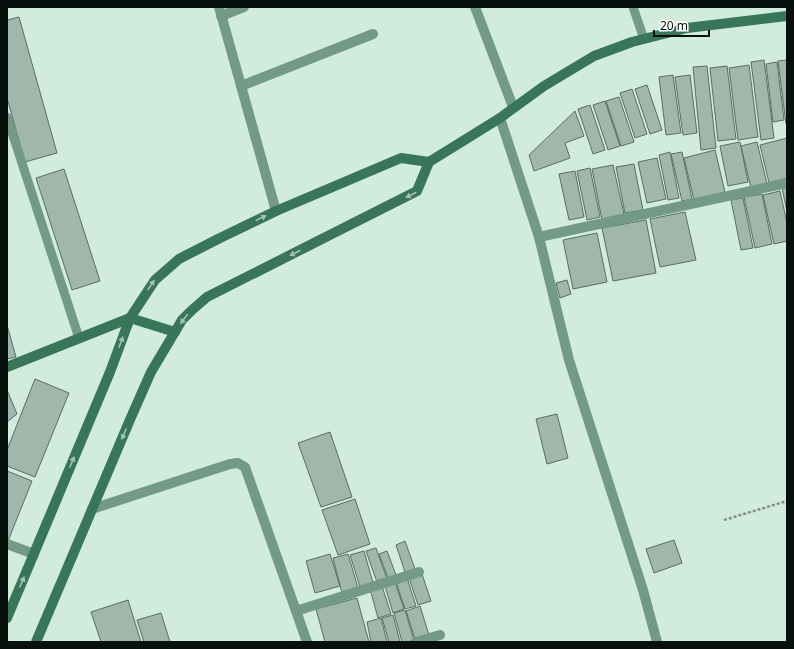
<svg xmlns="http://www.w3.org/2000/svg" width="794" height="649" viewBox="0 0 794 649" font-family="'Noto Sans',sans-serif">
	<rect width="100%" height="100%" fill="#d1ebdd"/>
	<g fill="#9fb8ab" stroke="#586f63">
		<path d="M19 17 57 153 25 162 7 98V20Z"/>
		<path d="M764 60 774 138 761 140 751 62Z"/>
		<path d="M787 60V124H786L778 61Z"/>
		<path d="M777 62 784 120 773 122 766 64Z"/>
		<path d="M749 65 758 137 738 140 729 68Z"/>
		<path d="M707 66 716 148 701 150 693 67Z"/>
		<path d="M727 66 736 139 718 141 710 68Z"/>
		<path d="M673 75 681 133 666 135 659 77Z"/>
		<path d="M690 75 697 133 683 135 675 77Z"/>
		<path d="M647 85 662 130 650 134 635 89Z"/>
		<path d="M632 89 647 134 635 138 620 93Z"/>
		<path d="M619 97 634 142 621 146 606 101Z"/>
		<path d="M605 101 620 146 608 150 593 105Z"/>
		<path d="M590 105 605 150 593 154 578 109Z"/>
		<path d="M575 111 584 136 565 143 570 158 534 171 529 155Z"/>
		<path d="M787 138V178L769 183 760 145Z"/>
		<path d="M740 142 748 182 728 186 720 146Z"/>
		<path d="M757 142 767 184 751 188 741 146Z"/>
		<path d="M715 150 725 192 694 200 684 158Z"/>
		<path d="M670 152 679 198 668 200 659 155Z"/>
		<path d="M682 152 692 199 682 201 671 154Z"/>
		<path d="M657 158 666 199 647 203 638 162Z"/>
		<path d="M634 164 643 210 625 213 616 167Z"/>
		<path d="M613 165 624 214 602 220 592 169Z"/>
		<path d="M590 168 600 217 587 220 577 171Z"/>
		<path d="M64 169 100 281 72 290 36 178Z"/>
		<path d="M575 171 584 217 569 220 559 174Z"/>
		<path d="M782 188H787V212Z"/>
		<path d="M780 191 787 223V241L774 244 763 195Z"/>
		<path d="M762 194 772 244 755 248 744 197Z"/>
		<path d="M743 198 753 248 741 250 731 200Z"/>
		<path d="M685 212 696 260 660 267 650 219Z"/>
		<path d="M646 220 656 273 613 281 602 228Z"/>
		<path d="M597 233 607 282 573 289 563 240Z"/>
		<path d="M567 280 571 294 560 298 556 283Z"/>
		<path d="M7 325 16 357 7 359Z"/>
		<path d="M35 379 69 393 35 477 7 466V450Z"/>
		<path d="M7 390 17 414 7 422Z"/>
		<path d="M557 414 568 458 547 464 536 419Z"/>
		<path d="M330 432 352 497 321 507 298 443Z"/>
		<path d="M7 471 32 481 8 541H7Z"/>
		<path d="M355 499 370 544 338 555 322 510Z"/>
		<path d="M674 540 682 563 654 573 646 549Z"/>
		<path d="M405 541 415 569 405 572 396 545Z"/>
		<path d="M376 548 387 579 377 582 366 551Z"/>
		<path d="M364 551 373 583 360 587 350 555Z"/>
		<path d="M387 551 396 575 388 578 379 554Z"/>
		<path d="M330 554 340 586 315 593 306 561Z"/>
		<path d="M348 554 358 588 342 593 333 558Z"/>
		<path d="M422 574 431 601 418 605 409 578Z"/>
		<path d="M407 578 416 606 405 609 396 582Z"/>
		<path d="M395 582 404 609 393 613 385 586Z"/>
		<path d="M382 586 391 614 378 618 370 589Z"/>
		<path d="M357 598 369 642H325L316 609Z"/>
		<path d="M128 600 141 642H101L91 612Z"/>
		<path d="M420 606 429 635 415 639 406 611Z"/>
		<path d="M405 610 414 640 408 642H402L394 613Z"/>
		<path d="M161 613 170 642H144L137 620Z"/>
		<path d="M393 615 400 642H389L382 618Z"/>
		<path d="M381 618 387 642H371L367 622Z"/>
	</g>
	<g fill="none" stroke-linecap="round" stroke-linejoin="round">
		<path stroke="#7e9187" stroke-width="2.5" stroke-dasharray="3 2" stroke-linecap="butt" d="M724 520 787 501"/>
		<g stroke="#739a86" stroke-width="9">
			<path d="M633 7 644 39"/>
			<path d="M7 117 79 338"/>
		</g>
		<g stroke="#739a86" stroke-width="10">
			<path d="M219 7 276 211"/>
			<path d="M475 7 513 107"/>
			<path d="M221 16 244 7"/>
			<path d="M241 86 373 34"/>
			<path d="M500 118 539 237 569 360 643 590 657 642"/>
			<path d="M539 237 787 183"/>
			<path d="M92 509 230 464 238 463 245 467 307 642"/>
			<path d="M7 544 34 554"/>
			<path d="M296 611 419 572"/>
			<path d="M416 642 440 635"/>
		</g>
		<g stroke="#387659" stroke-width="10">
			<path d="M7 367 130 318 175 332"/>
			<path d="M7 618 110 372 130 318 155 280 179 259 218 239 276 211 401 158 429 162"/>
			<path d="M36 642 129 422 151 372 182 320 192 310 207 297 417 191 429 162 500 118 544 86 594 56 632 42 687 28 787 16"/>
		</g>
	</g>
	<defs><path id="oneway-solid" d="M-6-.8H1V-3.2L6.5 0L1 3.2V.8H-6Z"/></defs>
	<g fill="#a5c1b4">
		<use href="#oneway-solid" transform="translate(411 195) rotate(153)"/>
		<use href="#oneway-solid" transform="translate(261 218) rotate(-26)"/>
		<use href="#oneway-solid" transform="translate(295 253) rotate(153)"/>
		<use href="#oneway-solid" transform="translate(151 285) rotate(-56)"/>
		<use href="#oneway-solid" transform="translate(184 319) rotate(127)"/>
		<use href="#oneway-solid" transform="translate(121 342) rotate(-70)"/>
		<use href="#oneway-solid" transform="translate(124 434) rotate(113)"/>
		<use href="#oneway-solid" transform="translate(72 462) rotate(-67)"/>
		<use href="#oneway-solid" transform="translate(22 582) rotate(-67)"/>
	</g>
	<rect width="794" height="649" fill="none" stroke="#07100c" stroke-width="16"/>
	<path d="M654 30v6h55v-6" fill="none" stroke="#07100c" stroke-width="2"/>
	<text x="660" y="30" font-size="12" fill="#07100c" stroke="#ffffff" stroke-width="3" paint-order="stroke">20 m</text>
</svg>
